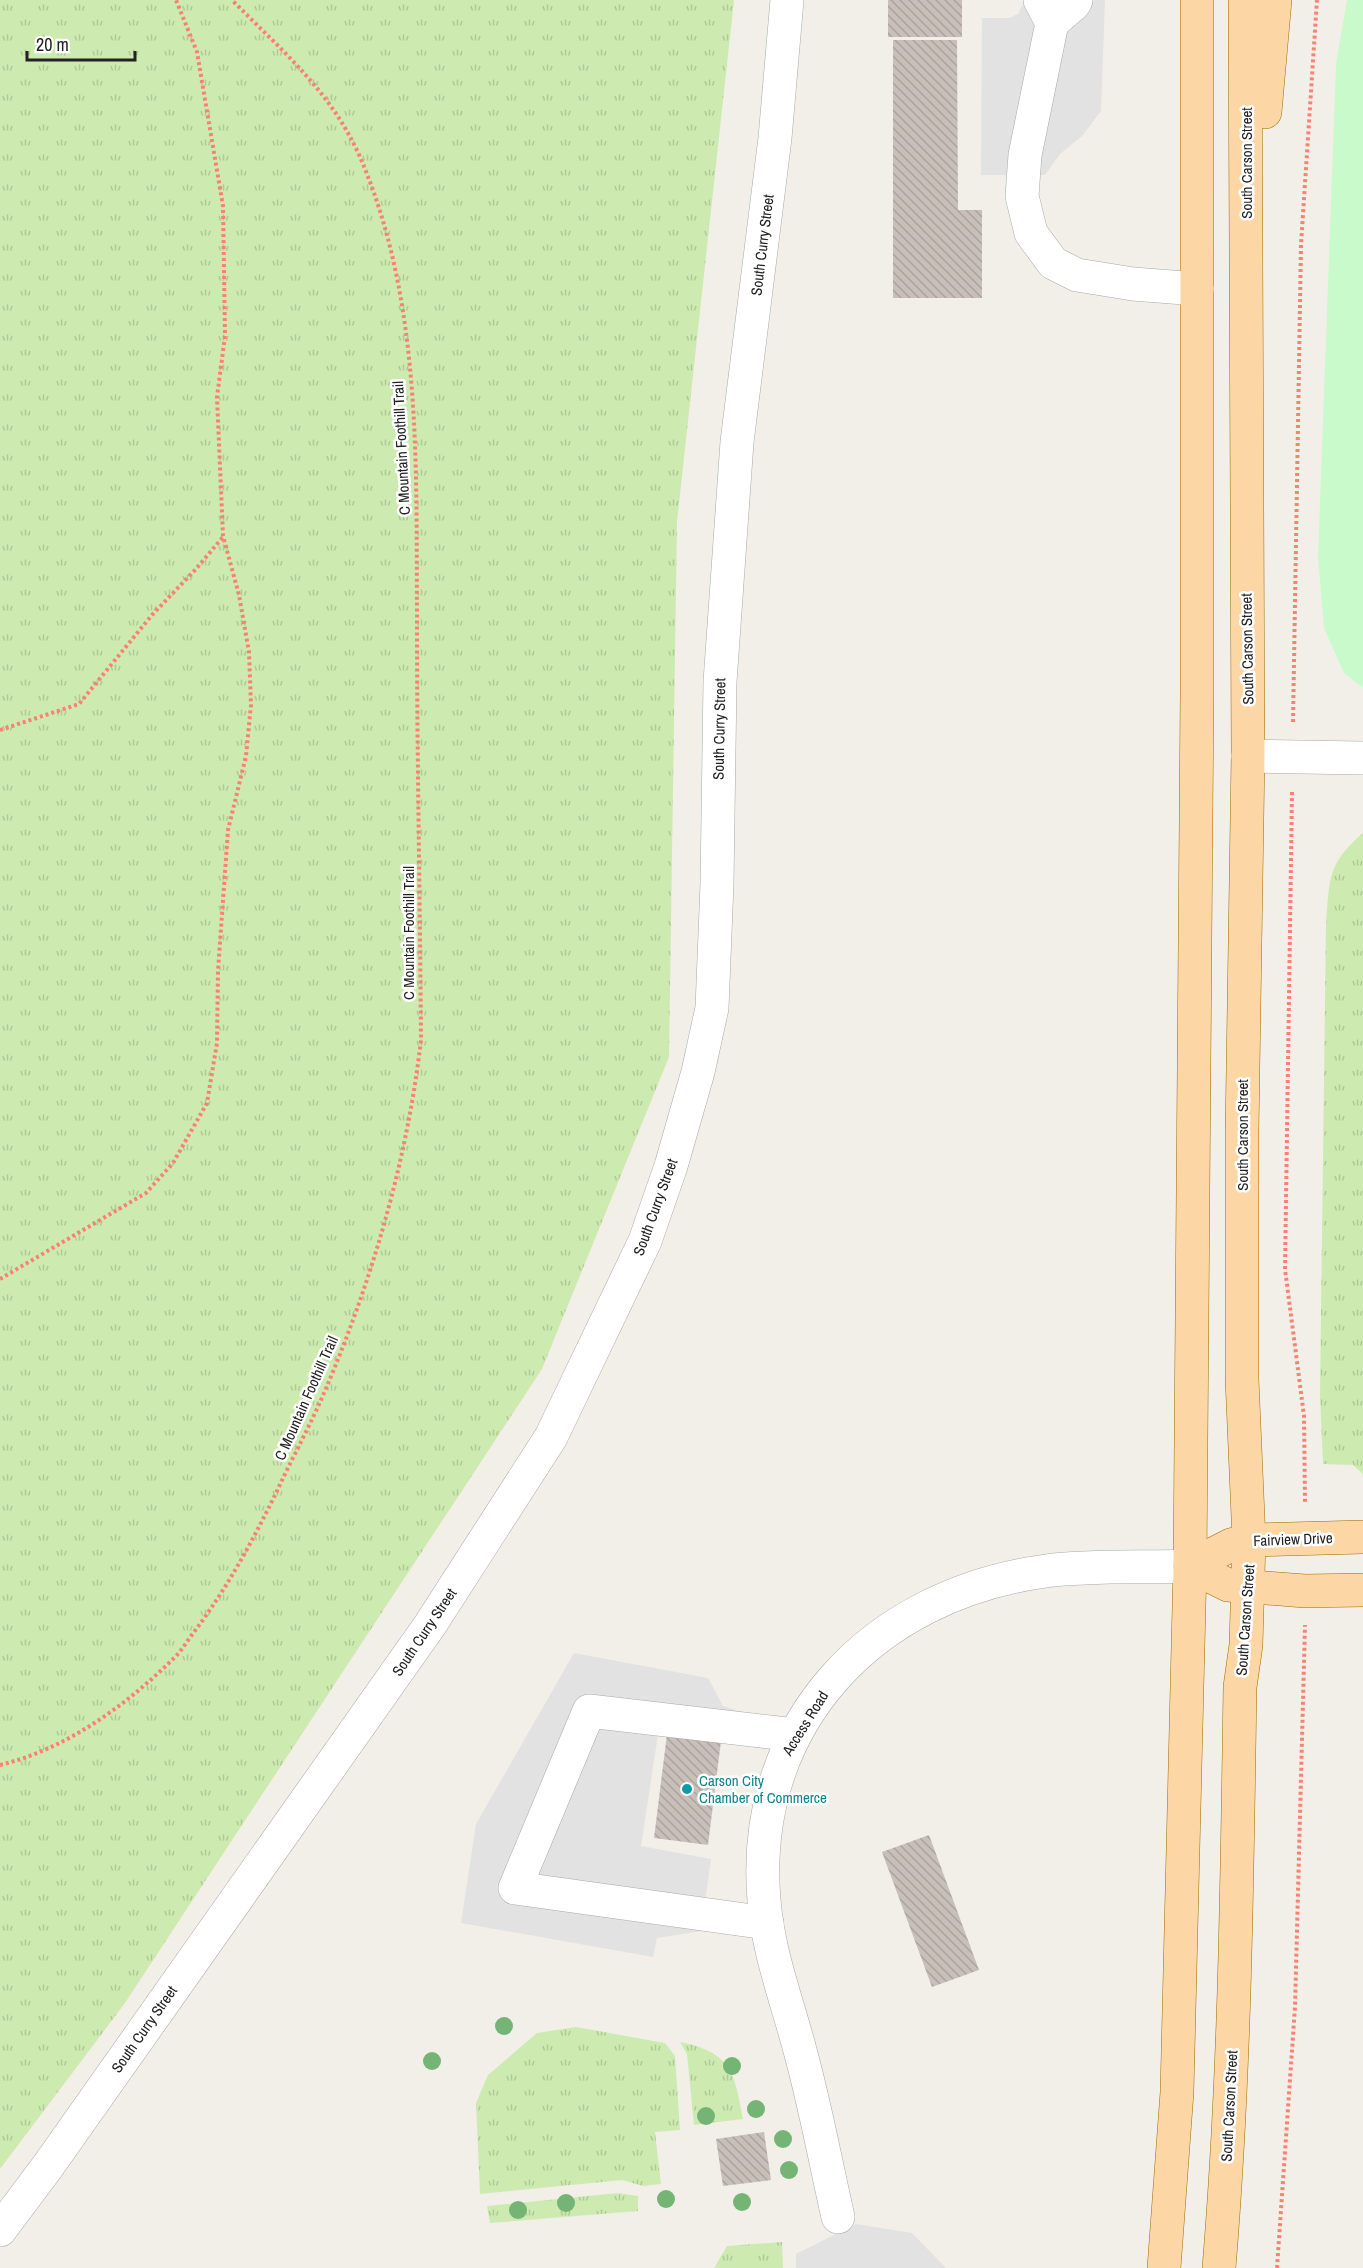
<svg xmlns="http://www.w3.org/2000/svg" width="1363" height="2268" viewBox="0 0 1363 2268" font-family="'Archivo Narrow',sans-serif">
	<defs>
		<pattern id="grass-tufts" width="24" height="20" patternUnits="userSpaceOnUse" patternTransform="scale(1.5)"><rect width="24" height="20" fill="#cdebb0"/><path d="M3 7l-1-3M5 7V3M7 7l1-3M15 17l-1-3M17 17v-4M19 17l1-3" fill="none" stroke="#b0c997"/></pattern>
		<pattern id="building-back-hatch" width="6" height="6" patternUnits="userSpaceOnUse" patternTransform="scale(1.5)"><rect width="6" height="6" fill="#c7bfb8"/><path d="M-1 5l2 2M0 0l6 6M5-1l2 2" fill="none" stroke="#aba49e"/></pattern>
	</defs>
	<rect width="100%" height="100%" fill="#f2efe9"/>
	<g fill="url(#grass-tufts)">
		<path d="M0 0H734L677 522 669 1057 542 1369 125 2003 0 2169Z"/>
		<path d="M1363 833V1474L1353 1465 1323 1464 1320 1395 1326 922C1330 878 1327 864 1363 833Z"/>
		<path d="M576 2027 665 2043 675 2056 680 2130 655 2132 661 2184 643 2186 622 2180 480 2194 476 2103 488 2075 537 2033Z"/>
		<path d="M680 2042C731 2052 735 2073 743 2119L694 2125 687 2054Z"/>
		<path d="M618 2193 638 2196V2211L490 2223 487 2206Z"/>
		<path d="M782 2242 783 2268H714L727 2246Z"/>
	</g>
	<path fill="#c8facc" d="M1347 0H1363V688L1344 673 1324 628 1318 558 1336 64Z"/>
	<g fill="#e2e2e2">
		<path d="M1025 0H1105L1101 111 1082 136 1060 154 1045 175H981L982 18H1009L1018 14Z"/>
		<path d="M574 1653 708 1678 723 1706 748 1714 659 1728 641 1846 711 1859 701 1931 657 1938 653 1957 461 1923 476 1824Z"/>
		<path d="M856 2224 912 2233 946 2268H796V2254Z"/>
	</g>
	<g fill="url(#building-back-hatch)">
		<rect x="888" y="0" width="74" height="37"/>
		<path d="M893 40H957L958 210H982V298H893Z"/>
		<path d="M667 1734 721 1741 708 1845 654 1838Z"/>
		<path d="M929 1835 979 1970 932 1987 882 1852Z"/>
		<path d="M764 2132 771 2180 723 2186 716 2139Z"/>
	</g>
	<g fill="none" stroke-linecap="round" stroke-linejoin="round">
		<g stroke="#a9a9a9" stroke-width="34">
			<g id="minor">
				<path d="M1040 0 1052 23 1025 155 1022 196 1031 233 1053 263 1077 275 1133 284 1197 289"/>
				<path d="M1052 23 1074 4 1076 0"/>
				<path d="M1248 756 1363 758"/>
				<path d="M767 1923 515 1888 589 1711 795 1735"/>
				<path d="M838 2217C826 2164 816 2110 802 2058 789 2006 768 1954 764 1900 749 1722 874 1594 1046 1571 1093 1565 1143 1568 1190 1566"/>
				<path d="M0 2230 48 2166 430 1625 551 1437 645 1241 671 1166 698 1072 712 1008 717 884 720 682 737 442 775 138 787 0"/>
			</g>
		</g>
		<g stroke="#a06b00" stroke-width="34">
			<g id="major">
				<path d="M1265 112 1275 0"/>
				<path d="M1190 1566 1231 1545 1249 1540 1363 1537"/>
				<path d="M1190 1566 1228 1585 1305 1591 1363 1590"/>
				<path d="M1164 2268 1177 2092 1190 1566 1197 694V0"/>
				<path d="M1219 2268C1235 2075 1237 1881 1240 1687L1246 1645 1249 1540 1242 1379V1132L1248 756 1245 0"/>
			</g>
		</g>
		<g stroke="#fa8072" stroke-width="4" stroke-dasharray="3 3" stroke-linecap="butt">
			<path d="M1293 722 1301 245 1317 0"/>
			<path d="M0 730 79 704 152 615 195 570 223 537"/>
			<path d="M1292 792 1285 1269 1304 1416 1305 1503"/>
			<path d="M0 1279 146 1193 173 1163 207 1103 217 1043 218 971 228 830 246 756 251 705 249 652 239 595 223 536 217 397 225 336 223 206 197 52 176 0"/>
			<path d="M0 1765C66 1749 124 1707 172 1660 181 1652 187 1641 194 1632 228 1587 253 1540 277 1491 292 1458 310 1426 324 1393 372 1281 407 1161 421 1040 420 899 417 758 417 617 416 463 422 301 360 157 331 91 281 50 232 0"/>
			<path d="M1277 2268 1295 2007 1305 1625"/>
		</g>
		<use href="#minor" stroke="#fff" stroke-width="33"/>
		<use href="#major" stroke="#fcd6a4" stroke-width="33"/>
	</g>
	<g fill="#74b475">
		<circle cx="504" cy="2026" r="9"/>
		<circle cx="432" cy="2061" r="9"/>
		<circle cx="732" cy="2066" r="9"/>
		<circle cx="756" cy="2109" r="9"/>
		<circle cx="706" cy="2116" r="9"/>
		<circle cx="783" cy="2139" r="9"/>
		<circle cx="789" cy="2170" r="9"/>
		<circle cx="666" cy="2199" r="9"/>
		<circle cx="742" cy="2202" r="9"/>
		<circle cx="566" cy="2203" r="9"/>
		<circle cx="518" cy="2210" r="9"/>
	</g>
	<circle fill="#0f9aa8" stroke="#fff" stroke-width="2" cx="687" cy="1789" r="6"/>
	<g text-anchor="middle" dominant-baseline="central" stroke-width="5" stroke-linejoin="round" paint-order="stroke">
		<g font-size="15" fill="#222" stroke="#fff">
			<text transform="translate(1246 163) rotate(-90)">South Carson Street</text>
			<text transform="translate(762 245) rotate(-83)">South Curry Street</text>
			<text transform="translate(401 448) rotate(-93)">C Mountain Foothill Trail</text>
			<text transform="translate(1247 649) rotate(-91)">South Carson Street</text>
			<text transform="translate(719 729) rotate(-89)">South Curry Street</text>
			<text transform="translate(408 933) rotate(-90)">C Mountain Foothill Trail</text>
			<text transform="translate(1242 1135) rotate(-90)">South Carson Street</text>
			<text transform="translate(655 1207) rotate(-70)">South Curry Street</text>
			<text transform="translate(306 1398) rotate(-66)">C Mountain Foothill Trail</text>
			<text transform="translate(1293 1539) rotate(-2)">Fairview Drive</text>
			<text transform="translate(1245 1620) rotate(-86)">South Carson Street</text>
			<text transform="translate(424 1632) rotate(-56)">South Curry Street</text>
			<text transform="translate(805 1723) rotate(-58)">Access Road</text>
			<text transform="translate(144 2029) rotate(-55)">South Curry Street</text>
			<text transform="translate(1229 2106) rotate(-87)">South Carson Street</text>
		</g>
		<g font-size="15" fill="#0d838f" stroke="#fff" text-anchor="start">
			<text x="699" y="1780">Carson City<tspan x="699" dy="17">Chamber of Commerce</tspan></text>
		</g>
	</g>
	<path d="M27 51v9h108v-9" fill="none" stroke="#222222" stroke-width="3"/>
	<text x="36" y="51" font-size="18" fill="#222222" stroke="#ffffff" stroke-width="4.5" paint-order="stroke">20 m</text>
</svg>
